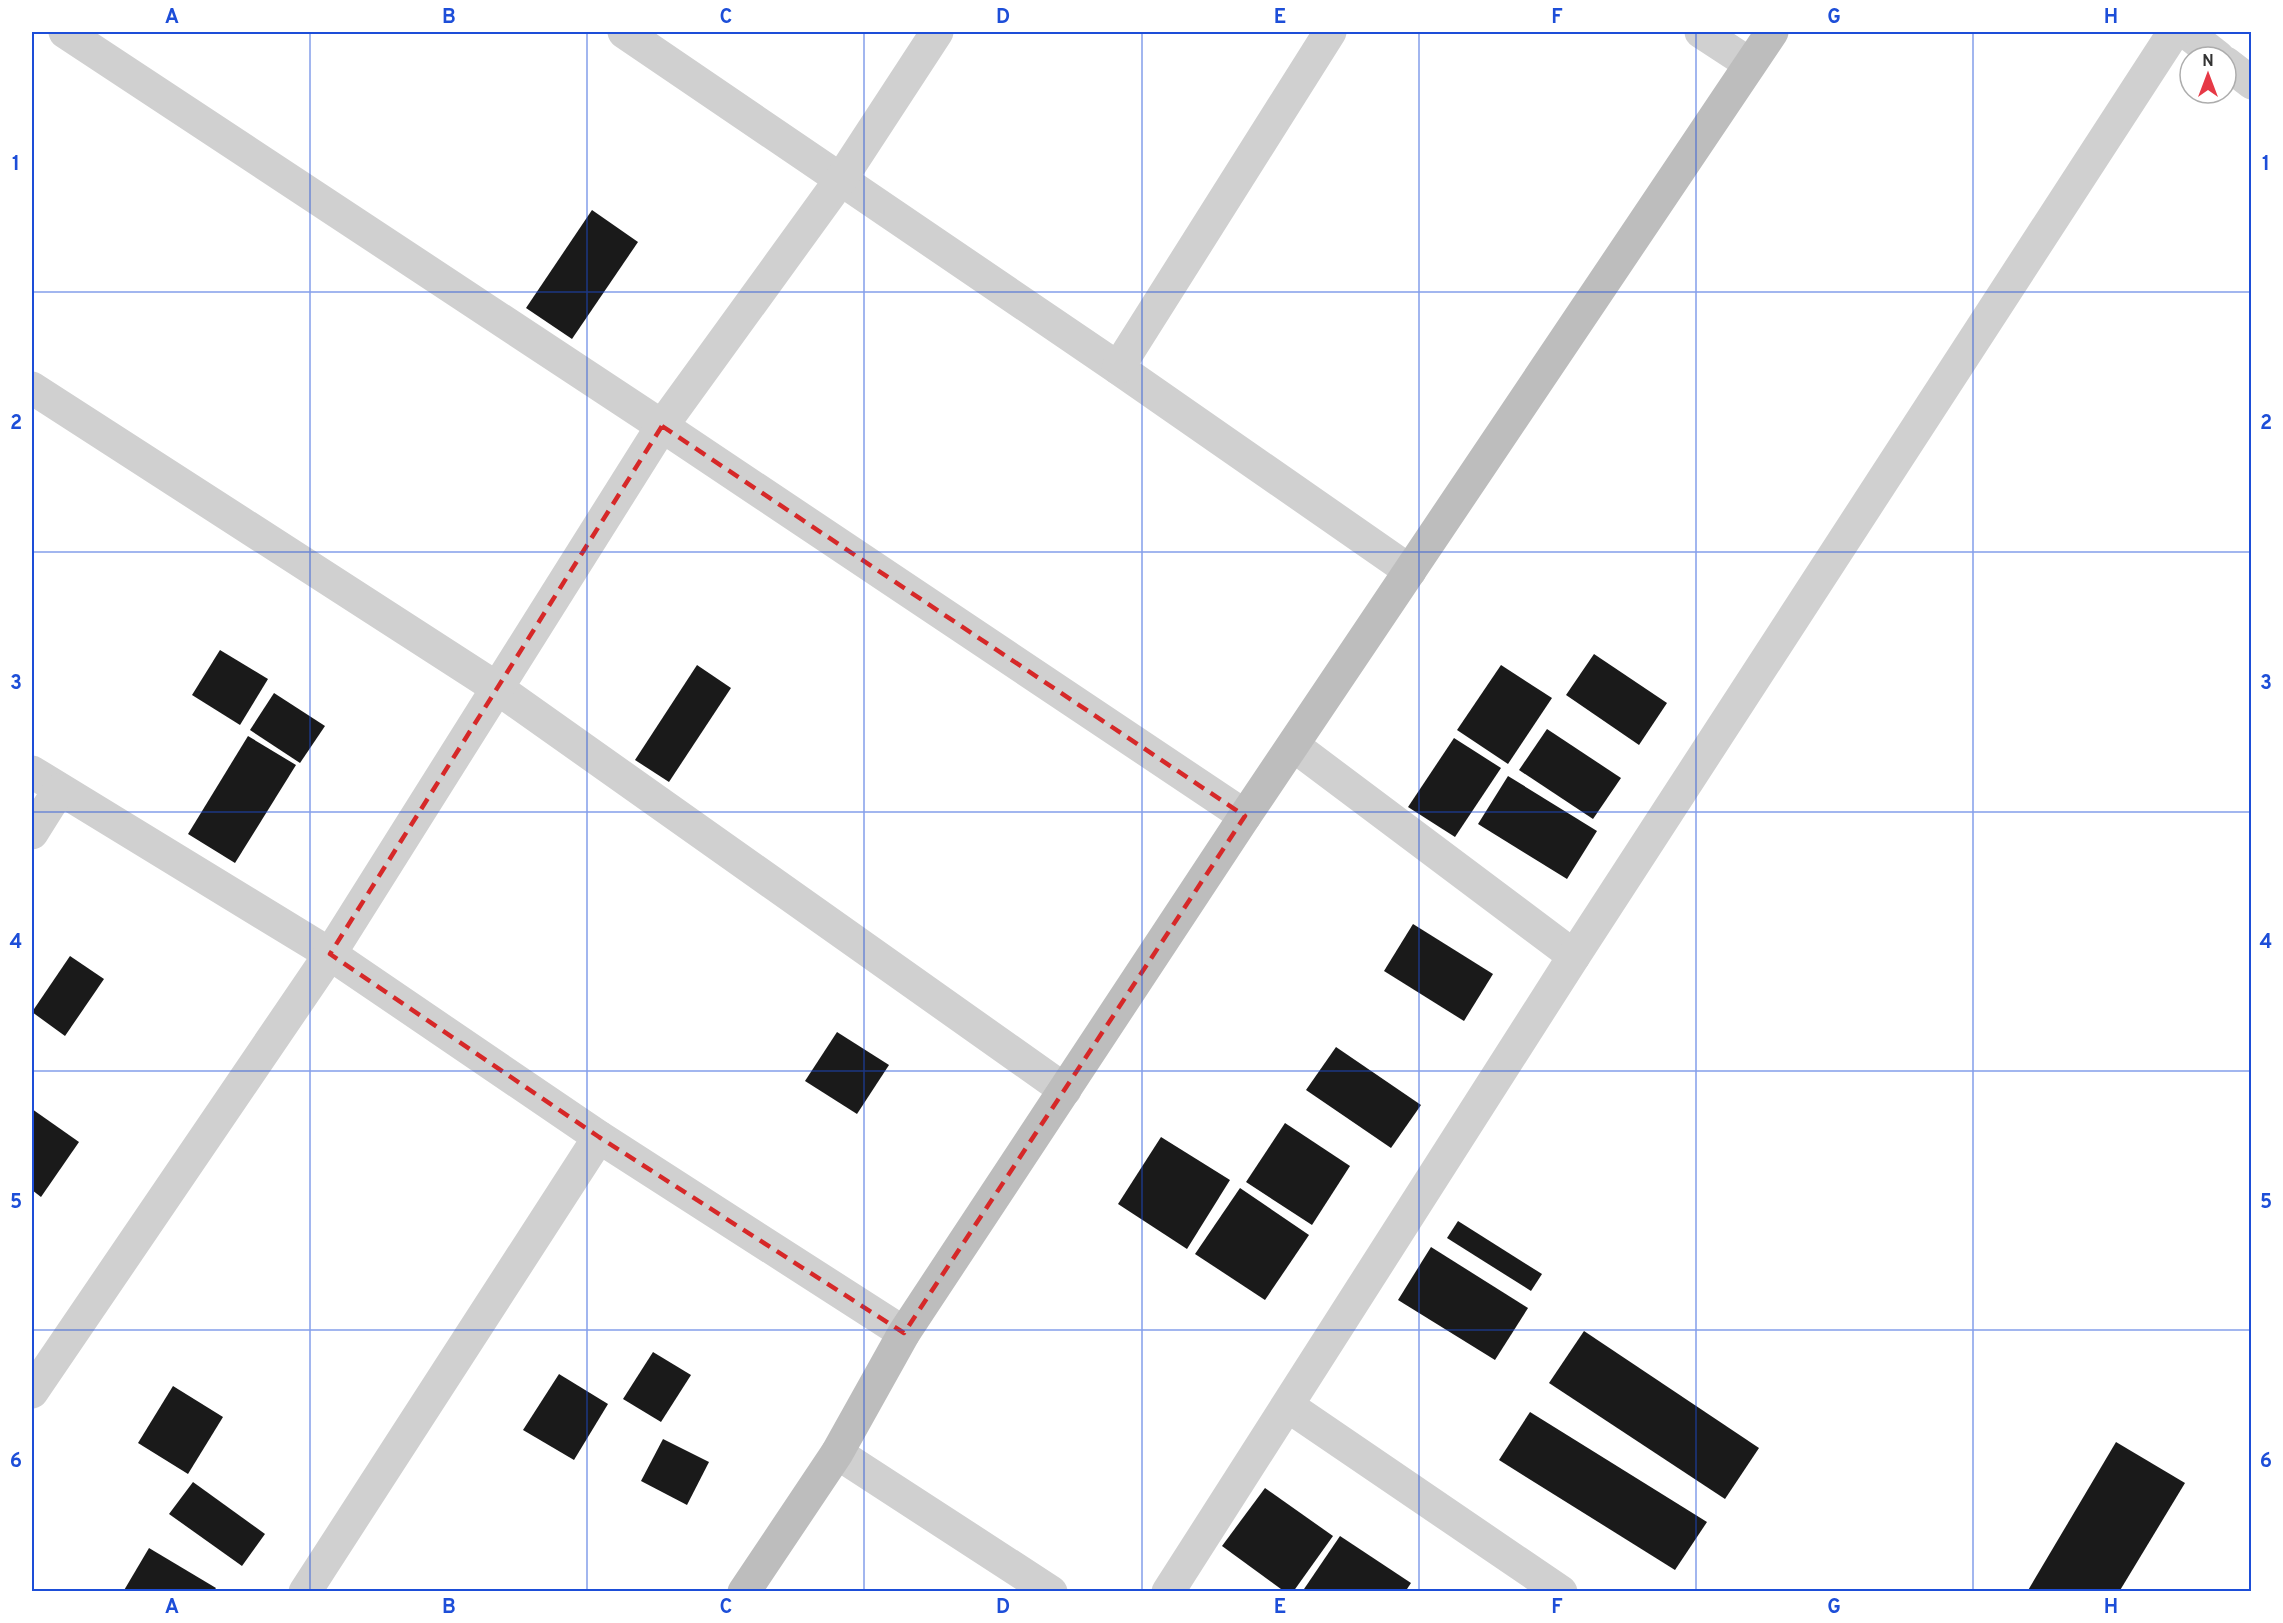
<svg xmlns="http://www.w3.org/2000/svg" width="2283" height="1623" viewBox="0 0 2283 1623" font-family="Overpass,sans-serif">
	<rect width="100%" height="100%" fill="#fff"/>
	<g fill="#1a1a1a">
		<path d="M592 210 638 242 572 339 526 308Z"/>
		<path d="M220 650 268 679 240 725 192 695Z"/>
		<path d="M1594 654 1667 703 1639 745 1566 695Z"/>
		<path d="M697 665 731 688 669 782 635 760Z"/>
		<path d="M1501 665 1552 698 1508 764 1457 730Z"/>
		<path d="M274 693 325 726 300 763 250 730Z"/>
		<path d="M1547 729 1621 778 1593 819 1519 770Z"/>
		<path d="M248 736 296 765 235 863 188 834Z"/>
		<path d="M1454 738 1501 768 1455 837 1408 807Z"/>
		<path d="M1508 776 1597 831 1567 879 1478 824Z"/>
		<path d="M1413 924 1493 974 1464 1021 1384 971Z"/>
		<path d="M70 956 104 979 65 1036 32 1012Z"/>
		<path d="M837 1032 889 1065 857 1114 805 1081Z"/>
		<path d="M1336 1047 1421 1105 1391 1148 1306 1090Z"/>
		<path d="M32 1109 79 1142 41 1197 32 1190Z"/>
		<path d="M1285 1123 1350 1166 1312 1225 1246 1182Z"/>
		<path d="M1161 1137 1230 1180 1187 1249 1118 1204Z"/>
		<path d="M1240 1188 1309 1235 1265 1300 1195 1254Z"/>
		<path d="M1458 1221 1542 1274 1531 1291 1447 1238Z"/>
		<path d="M1431 1247 1528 1308 1495 1360 1398 1300Z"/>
		<path d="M1584 1331 1759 1448 1725 1499 1549 1383Z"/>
		<path d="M653 1352 691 1375 661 1422 623 1399Z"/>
		<path d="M559 1374 608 1404 574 1460 523 1430Z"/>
		<path d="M173 1386 223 1417 188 1474 138 1443Z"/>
		<path d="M1530 1412 1707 1522 1675 1570 1499 1460Z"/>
		<path d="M663 1439 709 1462 687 1505 641 1481Z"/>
		<path d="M2116 1442 2185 1483 2119 1592H2027Z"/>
		<path d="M193 1482 265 1534 242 1566 169 1514Z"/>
		<path d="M1265 1488 1333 1536 1293 1592H1285L1222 1546Z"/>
		<path d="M1340 1536 1411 1583 1405 1592H1302Z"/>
		<path d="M149 1548 216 1588 213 1592H123Z"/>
	</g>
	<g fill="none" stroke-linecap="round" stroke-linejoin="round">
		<g stroke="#d0d0d0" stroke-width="33">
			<path d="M65 32 662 426 1245 816"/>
			<path d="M624 32 1118 368 1410 571"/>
			<path d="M1701 32 1750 64"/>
			<path d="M2186 32 2218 57"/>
			<path d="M2226 63 2252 83"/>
			<path d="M1118 368 1330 32"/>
			<path d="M32 388 497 688 1065 1090"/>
			<path d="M1294 746 1574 956"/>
			<path d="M32 772 330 954 599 1137 904 1333"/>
			<path d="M32 833 59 790"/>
			<path d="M32 1392 330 954 662 426 841 179 937 32"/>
			<path d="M1288 1406 1561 1592"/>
			<path d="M837 1453 1051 1592"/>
			<path d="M305 1592 599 1137"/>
			<path d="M1168 1592 1574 956 2174 32"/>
		</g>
		<path stroke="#bdbdbd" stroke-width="33" d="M744 1592 837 1453 904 1333 1245 816 1772 32"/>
	</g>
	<path fill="none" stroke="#d62828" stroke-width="4.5" stroke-dasharray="12 8" stroke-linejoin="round" d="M662 426 1245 816 904 1333 599 1137 330 954Z"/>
	<path fill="none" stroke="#1d4ed8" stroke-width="1.5" stroke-opacity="0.55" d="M310 32V1592M587 32V1592M864 32V1592M1142 32V1592M1419 32V1592M1696 32V1592M1973 32V1592M32 292H2252M32 552H2252M32 812H2252M32 1071H2252M32 1330H2252"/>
	<rect width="2283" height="1623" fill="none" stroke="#ffffff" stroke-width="66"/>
	<g transform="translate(2208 75)"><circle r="28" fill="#ffffff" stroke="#adadad" stroke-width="1.5"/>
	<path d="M0-4.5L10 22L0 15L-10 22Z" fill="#e63946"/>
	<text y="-9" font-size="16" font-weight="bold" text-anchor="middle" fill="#333333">N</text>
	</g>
	<rect x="33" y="33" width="2217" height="1557" fill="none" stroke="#1d4ed8" stroke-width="2"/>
	<g font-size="20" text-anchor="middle" font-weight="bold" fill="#1d4ed8">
		<text x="172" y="23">A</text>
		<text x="449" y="23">B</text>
		<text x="726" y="23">C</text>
		<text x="1003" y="23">D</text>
		<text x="1280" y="23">E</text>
		<text x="1557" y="23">F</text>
		<text x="1834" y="23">G</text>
		<text x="2111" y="23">H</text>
		<text x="16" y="170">1</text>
		<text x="2266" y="170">1</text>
		<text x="16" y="429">2</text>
		<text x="2266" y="429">2</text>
		<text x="16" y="689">3</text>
		<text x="2266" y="689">3</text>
		<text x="16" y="948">4</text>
		<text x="2266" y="948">4</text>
		<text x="16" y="1208">5</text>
		<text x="2266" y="1208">5</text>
		<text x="16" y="1467">6</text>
		<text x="2266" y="1467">6</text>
		<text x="172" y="1613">A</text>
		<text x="449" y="1613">B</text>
		<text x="726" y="1613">C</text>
		<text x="1003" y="1613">D</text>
		<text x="1280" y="1613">E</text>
		<text x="1557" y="1613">F</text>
		<text x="1834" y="1613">G</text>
		<text x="2111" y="1613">H</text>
	</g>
</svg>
